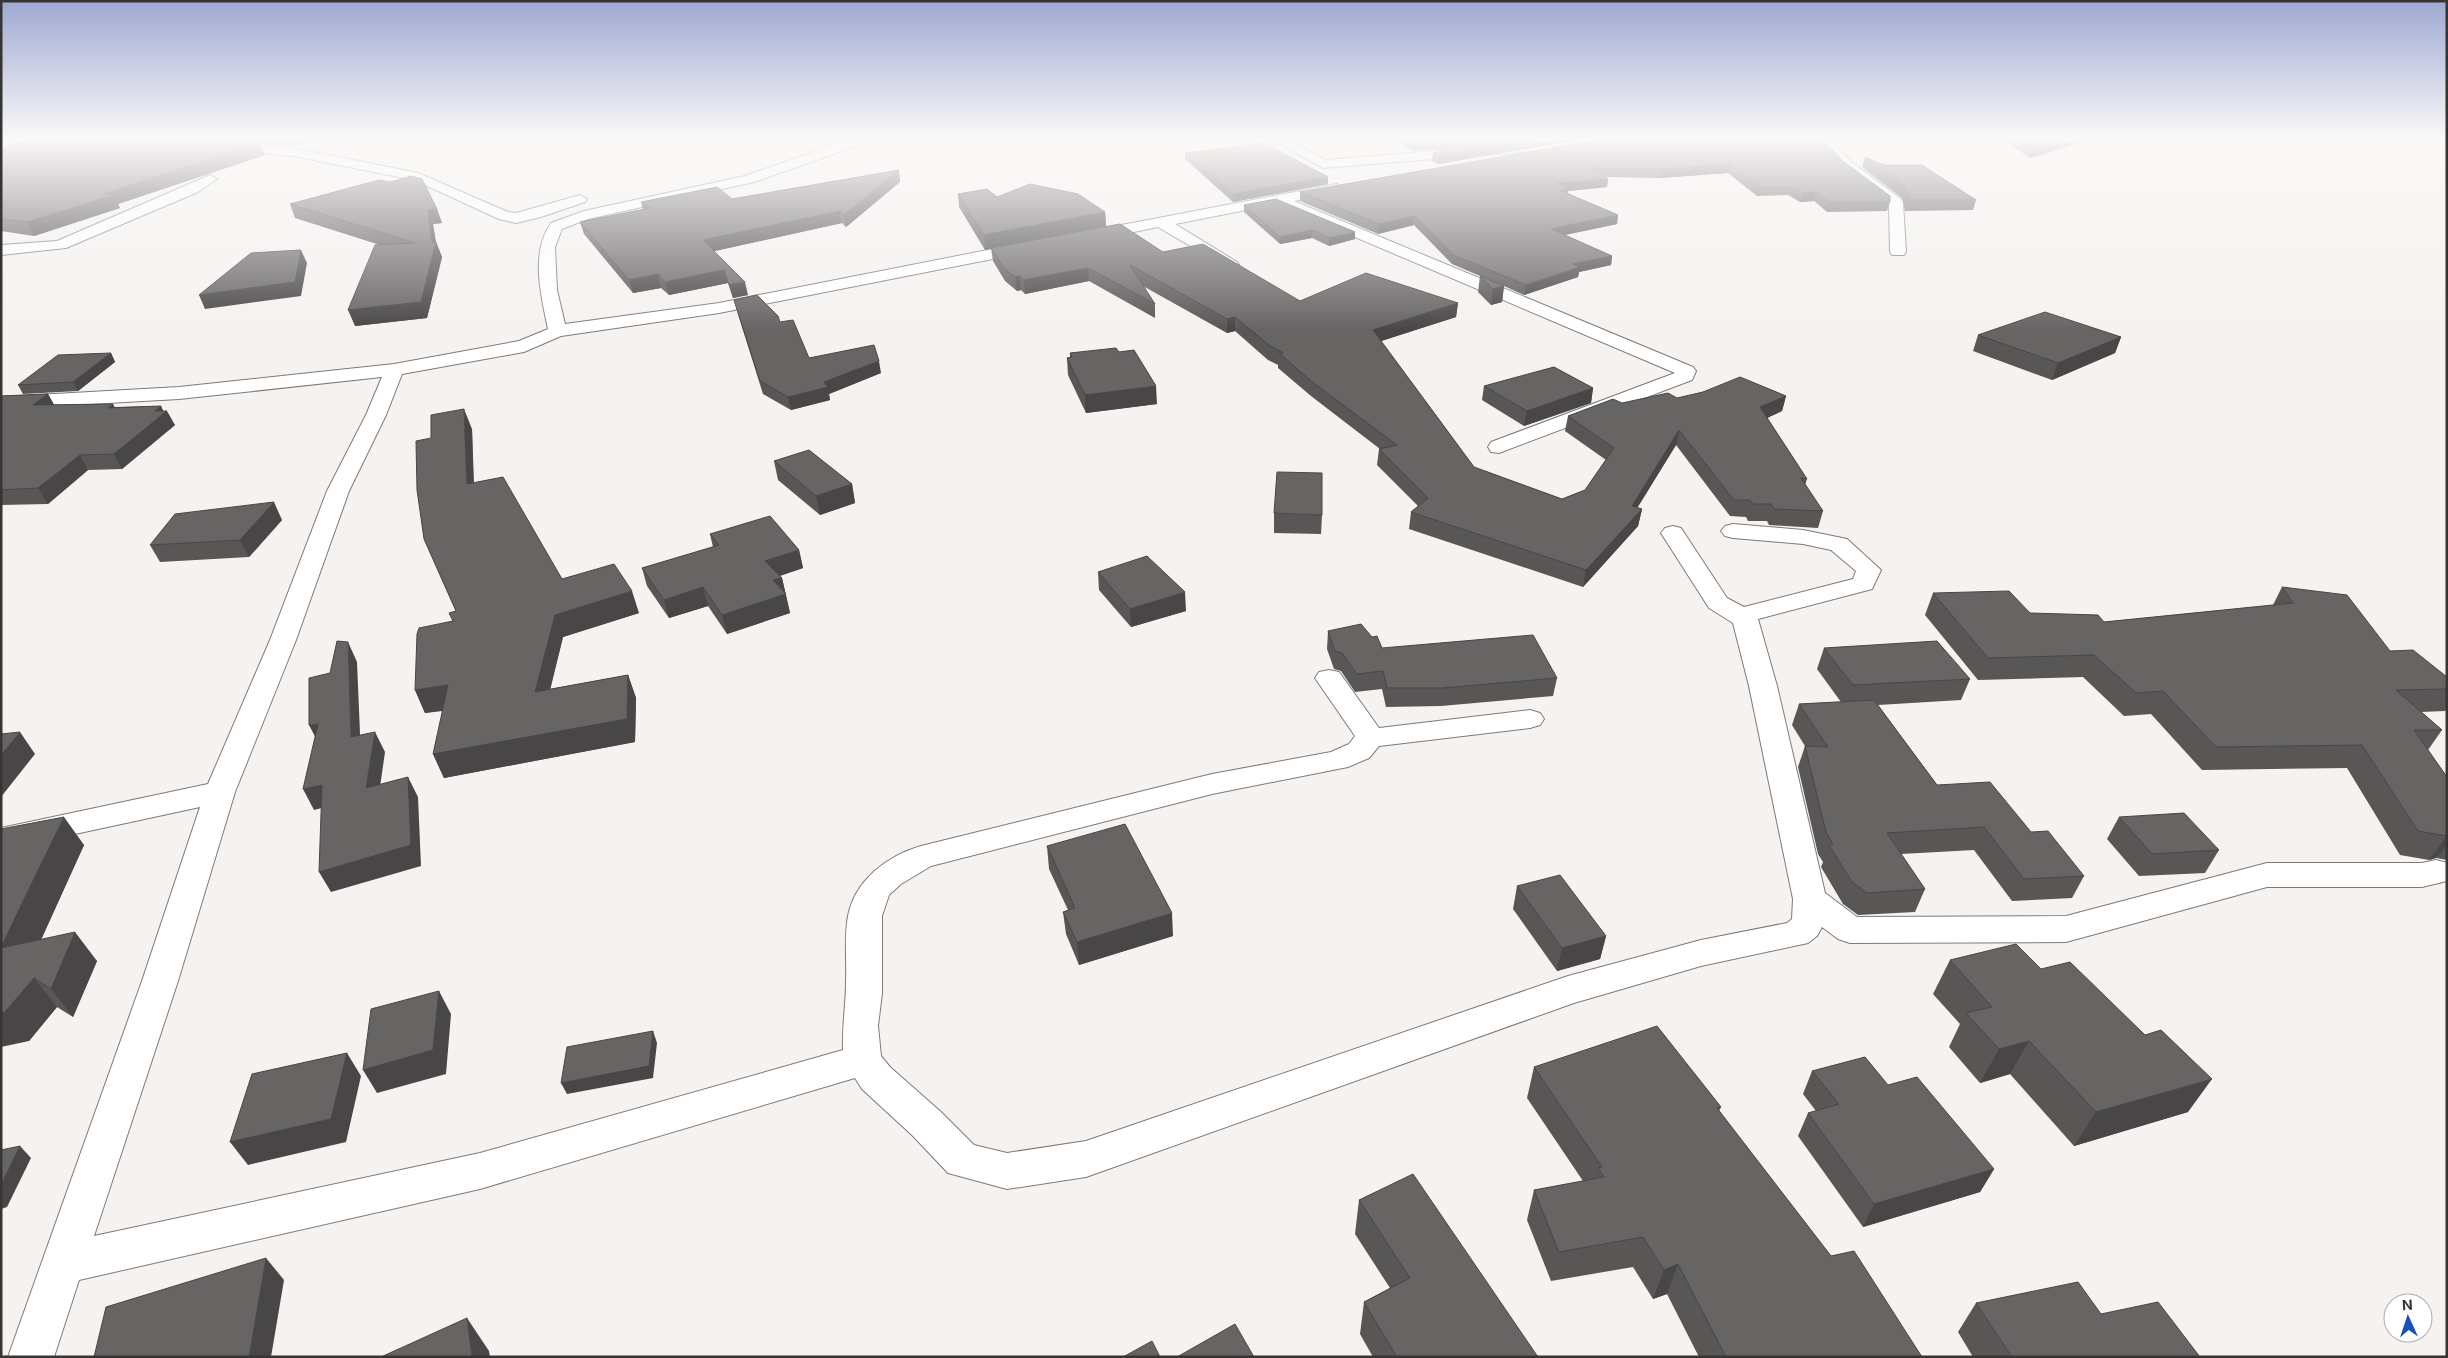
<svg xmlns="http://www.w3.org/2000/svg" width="2448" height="1358" viewBox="0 0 2448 1358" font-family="Inter,sans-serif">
	<rect width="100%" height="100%" fill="#f5f2f0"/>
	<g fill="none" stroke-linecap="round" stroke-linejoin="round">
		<g stroke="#7d7a79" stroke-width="2">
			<g id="minor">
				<path d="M153 140H201L293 148 418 173 508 212 516 213 580 195 587 199 585 202 541 217 516 223 499 219 414 180 293 156 159 144Z"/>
				<path d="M848 140H866L865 143 754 182 588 219 562 229 555 247 557 290 565 324 719 303 1028 242 1036 247 1028 252 719 313 561 336 524 352 402 374 386 415 349 491 296 640 235 792 178 981 94 1236 480 1153 843 1050C842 1026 846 1005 846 981 847 961 844 937 848 916 855 880 887 856 921 846L1212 774 1331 752 1349 744 1355 736 1315 678 1319 672 1329 670 1339 672 1379 728 1530 710 1540 713 1544 719 1540 725 1530 728 1379 746 1369 758 1348 767 1212 794 931 866 901 884 889 895 882 916V993L878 1026 881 1056 890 1067 941 1112 974 1145 1007 1153 1086 1141 1568 976 1701 940 1787 923 1792 919 1793 899 1749 686 1733 623 1709 608 1661 533 1665 528 1673 526 1681 528 1727 598 1744 607 1853 579 1856 571 1831 550 1803 544 1733 538 1725 536 1721 531 1725 526 1733 524 1803 530 1847 539 1881 570 1872 589 1758 619 1777 686 1825 893 1857 917 2066 916 2267 863H2422L2436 860 2447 863V881L2422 887H2267L2066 942 1850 943 1838 939 1822 927 1817 936 1808 943 1701 966 1574 1003 1086 1177 1007 1189 948 1173 913 1136 862 1089 855 1078 480 1189 79 1280 54 1357H8L142 981 200 807 1 850V828L208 784 270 640 327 491 366 415 382 377 179 399 1 409V397L179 387 394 364 519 341 548 329C541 295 530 253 551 223L584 211 745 176Z"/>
				<path d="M1272 140H1288L1325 160 1572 140H1599L1600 142 1594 146 1323 168Z"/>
				<path d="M1817 140H1830L1853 163 1901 199 1903 202 1906 252 1904 255H1892L1890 252 1889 204 1843 169Z"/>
				<path d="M210 175 217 179 198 192 66 248 1 255V245L57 241Z"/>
				<path d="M1337 184 1344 188 1342 191 1294 201 1693 367 1696 371 1692 380 1499 453 1491 452 1488 447 1491 442 1675 373 1277 204 1175 224 1237 262 1239 265 1237 268 1231 270 1158 227 1090 241 1082 236 1090 231Z"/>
			</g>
		</g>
		<use href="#minor" fill="#fff" fill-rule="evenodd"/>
	</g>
	<g fill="#595656">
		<path d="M28 140H310L293 146 260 143 265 155 118 204 120 208 34 236 1 231V148Z"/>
		<path d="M1393 140H1577L1438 164 1432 161 1433 153 1438 152 1439 151 1437 149 1413 151Z"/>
		<path d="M1597 140 1844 162 1890 202 1887 211 1827 212 1814 201 1800 202 1788 195 1757 196 1728 173 1660 178 1605 177 1608 179 1607 187 1568 191 1567 193 1618 215 1617 224 1565 235 1612 256 1611 265 1579 272 1578 277 1524 295 1504 286 1502 302 1491 305 1478 292 1480 276 1452 264 1414 225 1378 234 1300 201V192Z"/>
		<path d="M2003 140H2089L2030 158Z"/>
		<path d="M1185 153 1328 184 1233 202 1185 159Z"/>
		<path d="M1865 157 1884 165 1976 200 1973 210 1905 211 1902 198 1862 167Z"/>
		<path d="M899 170 900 182 846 227 842 223 714 251 748 295 733 298 728 283 669 295 661 288 633 293 584 234 580 222 643 210 641 202 732 199Z"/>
		<path d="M390 182 437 209 442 223 433 224 436 242 442 257 427 318 355 326 380 245 295 218 290 204Z"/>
		<path d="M958 194 997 197 1105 212 1106 226 1163 252 1300 301 1458 303 1456 317 1381 341 1474 467 1562 499 1585 490 1606 460 1565 431 1568 416 1622 403 1677 398 1786 396 1782 411 1767 418 1807 479 1805 485 1823 511 1818 528 1769 525 1767 521H1748L1746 517 1730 516 1676 445 1637 508 1642 509 1638 526 1583 587 1409 529 1411 512 1418 506 1377 465 1379 449H1380L1311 396 1278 368V365L1268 360 1235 331 1227 333 1143 286 1155 304V318L1089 281 1025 294 1021 290 1017 291 1005 281 993 261 991 248 985 250 959 207Z"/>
		<path d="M1244 205 1355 239 1329 246 1312 238 1280 244 1244 212Z"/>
		<path d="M734 300 780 322 809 358 881 373 829 394 830 400 791 410 763 394 737 311Z"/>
		<path d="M1978 335 2121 337 2115 353 2052 380 1973 351Z"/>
		<path d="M1119 352 1157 404 1086 413 1068 375 1067 358 1070 357V353Z"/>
		<path d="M111 353 115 362 78 391 23 394 18 385Z"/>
		<path d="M1484 386 1593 388 1591 403 1524 426 1482 400Z"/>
		<path d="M48 394 54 405 115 407 161 406 163 411 175 425 122 469 88 470 48 504 1 505V396Z"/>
		<path d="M472 429 474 483 562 579 639 613 563 637 550 689 628 675 636 698 635 742 444 778 433 754 443 711 425 713 415 690 452 621 456 611 424 539 431 438Z"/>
		<path d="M774 461 852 484 855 503 820 515 778 480Z"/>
		<path d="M1274 513 1322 515 1321 534 1274 533Z"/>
		<path d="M282 520 249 557 160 562 150 545Z"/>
		<path d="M710 534 799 550 803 568 780 576 782 578 790 613 727 634 708 606 669 618 647 586 642 568 713 547Z"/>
		<path d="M1098 572 1186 611 1131 627 1099 590Z"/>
		<path d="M2282 587 2390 651 2447 677V709L2445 711 2421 712 2442 730 2428 750 2447 777V860L2436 858 2429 860 2400 855 2347 768 2202 770 2151 714 2124 716 2083 677 1978 680 1925 615 1933 593 2030 613 2104 622 2273 605Z"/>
		<path d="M1328 631 1372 637 1382 648 1557 678 1553 696 1441 706 1386 707 1382 689 1355 692 1341 671 1334 669 1327 649Z"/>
		<path d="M1824 648 1970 679 1961 700 1878 705 1937 785 2031 832 2084 876 2072 898 2012 901 1974 850 1901 854 1925 889 1915 912 1858 915 1843 904 1821 867 1823 862 1818 854 1798 767 1805 746 1792 725 1799 704 1841 702 1817 669Z"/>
		<path d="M2119 817 2219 850 2205 873 2139 876 2107 839Z"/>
		<path d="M1 829 84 845 41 940 97 961 73 1017 57 1007 29 1041Z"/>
		<path d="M1047 846 1173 936 1079 965 1066 934 1063 912 1068 910 1049 869Z"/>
		<path d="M1517 886 1606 936 1600 959 1557 971 1513 909Z"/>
		<path d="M1950 960 2188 1112 2074 1146 2010 1074 1980 1083 1949 1047 1960 1024 1933 994Z"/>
		<path d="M1534 1067 1721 1107 1719 1111 1831 1256 1922 1357H1699L1667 1294 1653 1299 1633 1267 1551 1281 1527 1220 1534 1190 1583 1181 1527 1098Z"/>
		<path d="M1812 1071 1888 1085 1994 1169 1980 1192 1863 1227 1798 1136 1808 1113 1816 1111 1803 1094Z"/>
		<path d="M1359 1200 1538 1357H1373L1360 1334 1364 1302 1390 1288 1355 1234Z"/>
		<path d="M1976 1303 2101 1314 2200 1357H1973L1958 1332Z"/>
	</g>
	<g fill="#484646">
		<path d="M290 140H310L293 146Z"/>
		<path d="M1532 140H1577L1438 164 1439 156Z"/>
		<path d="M2058 140H2089L2030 158 2033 147Z"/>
		<path d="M1438 141 1437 149 1413 151 1414 143Z"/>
		<path d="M260 143 265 155 118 204 120 208 34 236 27 222 104 194Z"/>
		<path d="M1730 164 1728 173 1660 178 1661 169Z"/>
		<path d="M899 170 900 182 846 227 844 215Z"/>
		<path d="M1328 177V184L1233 202V194Z"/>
		<path d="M1608 179 1607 187 1568 191 1567 197 1557 199V183Z"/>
		<path d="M1816 192 1814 201 1800 202 1802 193Z"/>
		<path d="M437 209 442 223 433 224 436 244V242L442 257 427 318 355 326 348 310 432 242 428 210Z"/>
		<path d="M840 211 842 223 706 253 703 240Z"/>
		<path d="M1105 212 1106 226 985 250 984 235Z"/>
		<path d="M1618 215 1617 224 1550 238 1551 229Z"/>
		<path d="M1415 216 1414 225 1378 234 1379 224Z"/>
		<path d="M1312 230V238L1280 244V237Z"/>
		<path d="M1355 232V239L1329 246 1330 238Z"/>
		<path d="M301 250 307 263 301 296 205 309 199 295Z"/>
		<path d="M1612 256 1611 265 1579 272 1578 277 1524 295 1526 285 1573 264Z"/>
		<path d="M1088 268 1089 281 1025 294 1024 280Z"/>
		<path d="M724 270 728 283 669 295 665 282Z"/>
		<path d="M658 274 661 288 633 293 629 280Z"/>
		<path d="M1020 276 1021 290 1017 291 1015 277Z"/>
		<path d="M745 282 748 295 733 298 729 285Z"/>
		<path d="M1504 286 1502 302 1491 305 1493 289Z"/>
		<path d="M1458 303 1456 317 1372 344 1373 330Z"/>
		<path d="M1235 317V331L1227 333V319Z"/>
		<path d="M2121 337 2115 353 2052 380 2058 363Z"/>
		<path d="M111 353 115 362 78 391 73 382Z"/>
		<path d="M879 361 881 373 829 394 830 400 791 410 788 397 824 382Z"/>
		<path d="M1156 386 1157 404 1086 413 1085 395Z"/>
		<path d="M1593 388 1591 403 1524 426 1527 411Z"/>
		<path d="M48 394 56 408 33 405Z"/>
		<path d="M1786 396 1782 411 1756 423 1760 407Z"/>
		<path d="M113 404 121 418 108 408Z"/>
		<path d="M161 406 164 413 167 411 175 425 122 469 114 454 155 411Z"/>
		<path d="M464 409 472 429 474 505 467 484Z"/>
		<path d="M1679 430 1676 445 1628 523 1632 506Z"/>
		<path d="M80 455 88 470 48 504 38 488Z"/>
		<path d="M852 484 855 503 820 515 816 496Z"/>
		<path d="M274 502 282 520 249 557 240 540Z"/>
		<path d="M1642 509 1638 526 1583 587 1586 570Z"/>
		<path d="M799 550 803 568 770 579 765 561Z"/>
		<path d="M782 578 790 613 727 634 722 615 773 580Z"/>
		<path d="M703 587 708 606 669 618 664 600Z"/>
		<path d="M632 591 639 613 563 637 544 715 535 692 555 615Z"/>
		<path d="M1185 592 1186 611 1131 627 1130 609Z"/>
		<path d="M348 642 357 662 361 757 351 737Z"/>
		<path d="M628 675 636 698 635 742 444 778 433 754Z"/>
		<path d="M448 685 458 708 425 713 415 690Z"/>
		<path d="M318 724 320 746 309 725Z"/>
		<path d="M20 732 35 754 1 797V755Z"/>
		<path d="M375 732 385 752 377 808 366 788Z"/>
		<path d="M408 777 418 797 421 866 331 892 319 872Z"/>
		<path d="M322 785 333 805 314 810 303 789Z"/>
		<path d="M64 817 84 845 24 977 1 949V947Z"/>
		<path d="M2447 836V845L2436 858 2429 860Z"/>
		<path d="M1172 913 1173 936 1079 965 1077 942Z"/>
		<path d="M75 932 97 961 73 1017 51 989Z"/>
		<path d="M1606 936 1600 959 1557 971 1562 948Z"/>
		<path d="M34 978 57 1007 29 1041 1 1047V1013Z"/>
		<path d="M439 991 451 1014 446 1074 377 1093 363 1070Z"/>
		<path d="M653 1031 657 1043 653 1078 567 1094 561 1083Z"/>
		<path d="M2029 1041 2010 1074 1980 1083 1999 1049Z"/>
		<path d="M347 1053 361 1076 346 1142 248 1165 230 1142Z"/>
		<path d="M2212 1079 2188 1112 2074 1146 2096 1112Z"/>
		<path d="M20 1146 31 1158 7 1207 1 1209V1185Z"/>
		<path d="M1994 1169 1980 1192 1863 1227 1874 1204Z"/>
		<path d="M266 1258 284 1280 271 1357H249Z"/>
		<path d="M1678 1264 1667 1294 1653 1299 1664 1270Z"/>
		<path d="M467 1318 489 1351 490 1357H472Z"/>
	</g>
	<g fill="#676464" stroke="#484646">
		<path d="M28 140H222L260 143 104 194 114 195 27 222 1 219V148Z"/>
		<path d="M1408 140H1532L1439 156 1433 153 1438 152 1446 146 1438 141 1414 143Z"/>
		<path d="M1597 140H1819L1827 143 1844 162 1890 196V202L1830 203 1816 192 1802 193 1790 187H1759L1730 164 1661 169 1590 168 1608 179 1557 183 1568 188 1559 190 1618 215 1551 229 1612 256 1573 264 1580 267 1526 285 1453 255 1415 216 1379 224 1300 192Z"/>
		<path d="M2022 140H2058L2033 147Z"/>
		<path d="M1264 143 1328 177 1233 194 1185 153Z"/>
		<path d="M1865 157 1884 165H1922L1976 200H1909L1905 187Z"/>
		<path d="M899 170 844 215 840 211 703 240 745 282 729 285 724 270 665 282 658 274 629 280 580 222 650 208 641 202 717 187 732 199Z"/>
		<path d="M411 176 422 179 437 209 428 210 432 242H436L421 302 348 310 375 245 415 243 290 204 379 180 390 182Z"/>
		<path d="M1030 184 1078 194 1105 212 984 235 958 194 987 189 997 197Z"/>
		<path d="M1276 199 1355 232 1330 238 1312 230 1280 237 1244 205Z"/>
		<path d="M1120 224 1163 252 1203 244 1300 301 1366 273 1458 303 1373 330 1474 467 1562 499 1585 490 1614 448 1568 416 1613 399 1622 403 1668 393 1677 398 1703 392 1740 377 1786 396 1760 407 1807 479 1801 478 1823 511 1774 509 1771 504H1753L1750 500H1734L1679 430 1632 506 1642 509 1586 570 1411 512 1428 498 1379 449 1397 445 1311 381 1279 353H1283L1269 345 1235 317 1227 319 1130 265 1155 304 1088 268 1024 280 1020 276 1015 277 1004 268 991 248Z"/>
		<path d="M301 250 295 282 199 295 251 253Z"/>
		<path d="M1480 276 1504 286 1493 289Z"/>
		<path d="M757 295 778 316 780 322 793 320 809 358 874 345 879 361 824 382 828 387 788 397 760 381 734 300Z"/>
		<path d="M2045 312 2121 337 2058 363 1978 335Z"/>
		<path d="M1116 348 1119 352 1134 350 1156 386 1085 395 1067 358 1072 357 1070 353Z"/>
		<path d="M111 353 73 382 18 385 58 355Z"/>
		<path d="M1554 367 1593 388 1527 411 1484 386Z"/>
		<path d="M48 394 33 405 113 404 108 408 161 406 155 411H167L114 454 80 455 38 488 1 490V396Z"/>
		<path d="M464 409 467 484 503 477 562 579 614 564 632 591 555 615 535 692 628 675 627 719 433 754 448 685 415 690 417 634 419 628 453 621 449 613 456 611 424 539 417 490 416 441 431 438V415Z"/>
		<path d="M809 450 852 484 816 496 774 461Z"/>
		<path d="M1277 472 1322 473V515L1274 513Z"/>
		<path d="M274 502 240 540 150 545 175 514Z"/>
		<path d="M770 516 799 550 765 561 782 578 773 580 786 594 722 615 703 587 664 600 642 568 719 545 710 534Z"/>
		<path d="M1147 556 1185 592 1130 609 1098 572Z"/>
		<path d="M2282 587 2347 595 2390 651 2413 650 2447 677V689L2396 690 2442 730H2414L2447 777V836L2418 831 2362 745 2216 747 2163 691 2136 693 2094 655 1988 658 1933 593 2009 591 2030 613 2098 615 2104 622 2293 603Z"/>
		<path d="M1361 624 1372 637 1377 636 1382 648 1533 635 1557 678 1443 688H1387L1383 671 1357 674 1342 653 1335 651 1328 631Z"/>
		<path d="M337 641 348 642 351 737 375 732 366 788 408 777 411 845 319 872 322 785 303 789 318 724 309 725V678L330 673Z"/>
		<path d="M1937 641 1970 679 1853 685 1824 648Z"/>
		<path d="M1874 700 1937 785 1990 782 2031 832 2048 831 2084 876 2024 879 1984 827 1887 833 1925 889 1867 893 1852 882 1829 845 1833 844 1826 832 1805 746 1828 747 1799 704Z"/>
		<path d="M20 732 1 755V734Z"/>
		<path d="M2184 813 2219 850 2152 854 2119 817Z"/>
		<path d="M64 817 1 947V829Z"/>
		<path d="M1125 824 1172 913 1077 942 1063 912 1075 908 1047 846Z"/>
		<path d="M1560 875 1606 936 1562 948 1517 886Z"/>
		<path d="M75 932 51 989 34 978 5 1012 1 1013V948Z"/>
		<path d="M2016 944 2041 969 2070 962 2145 1035 2161 1030 2212 1079 2096 1112 2029 1041 1999 1049 1966 1013 1992 1007 1950 960Z"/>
		<path d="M439 991 433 1050 363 1070 371 1009Z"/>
		<path d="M1657 1026 1721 1107 1717 1108 1831 1256 1854 1251 1922 1357H1726L1678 1264 1664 1270 1643 1237 1559 1252 1534 1190 1604 1177 1598 1168 1602 1167 1534 1067Z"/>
		<path d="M653 1031 649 1066 561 1083 567 1047Z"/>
		<path d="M347 1053 331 1119 230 1142 252 1074Z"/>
		<path d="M1865 1057 1888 1085 1917 1077 1994 1169 1874 1204 1808 1113 1839 1104 1812 1071Z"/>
		<path d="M20 1146 1 1185V1150Z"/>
		<path d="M1413 1174 1538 1357H1397L1364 1302 1410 1278 1359 1200Z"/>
		<path d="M266 1258 249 1357H94L106 1307Z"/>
		<path d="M2078 1282 2101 1314 2158 1302 2200 1357H2012L1976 1303Z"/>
		<path d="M467 1318 472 1357H381Z"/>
		<path d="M1235 1324 1254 1357H1177Z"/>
		<path d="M1152 1341 1160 1357H1123Z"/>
	</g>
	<linearGradient id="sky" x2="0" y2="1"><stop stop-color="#9ea8d2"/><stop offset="0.42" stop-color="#faf9f8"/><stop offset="1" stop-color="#faf9f8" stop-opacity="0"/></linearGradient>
	<rect width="2448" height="330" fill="url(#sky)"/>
	<rect width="2448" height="1358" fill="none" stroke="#363534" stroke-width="5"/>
	<g transform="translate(2408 1318) rotate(357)"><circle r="24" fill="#ffffff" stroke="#afaeae"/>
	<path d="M0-4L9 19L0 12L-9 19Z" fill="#1950bc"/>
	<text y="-8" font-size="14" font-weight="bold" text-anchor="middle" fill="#363534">N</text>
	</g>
</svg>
